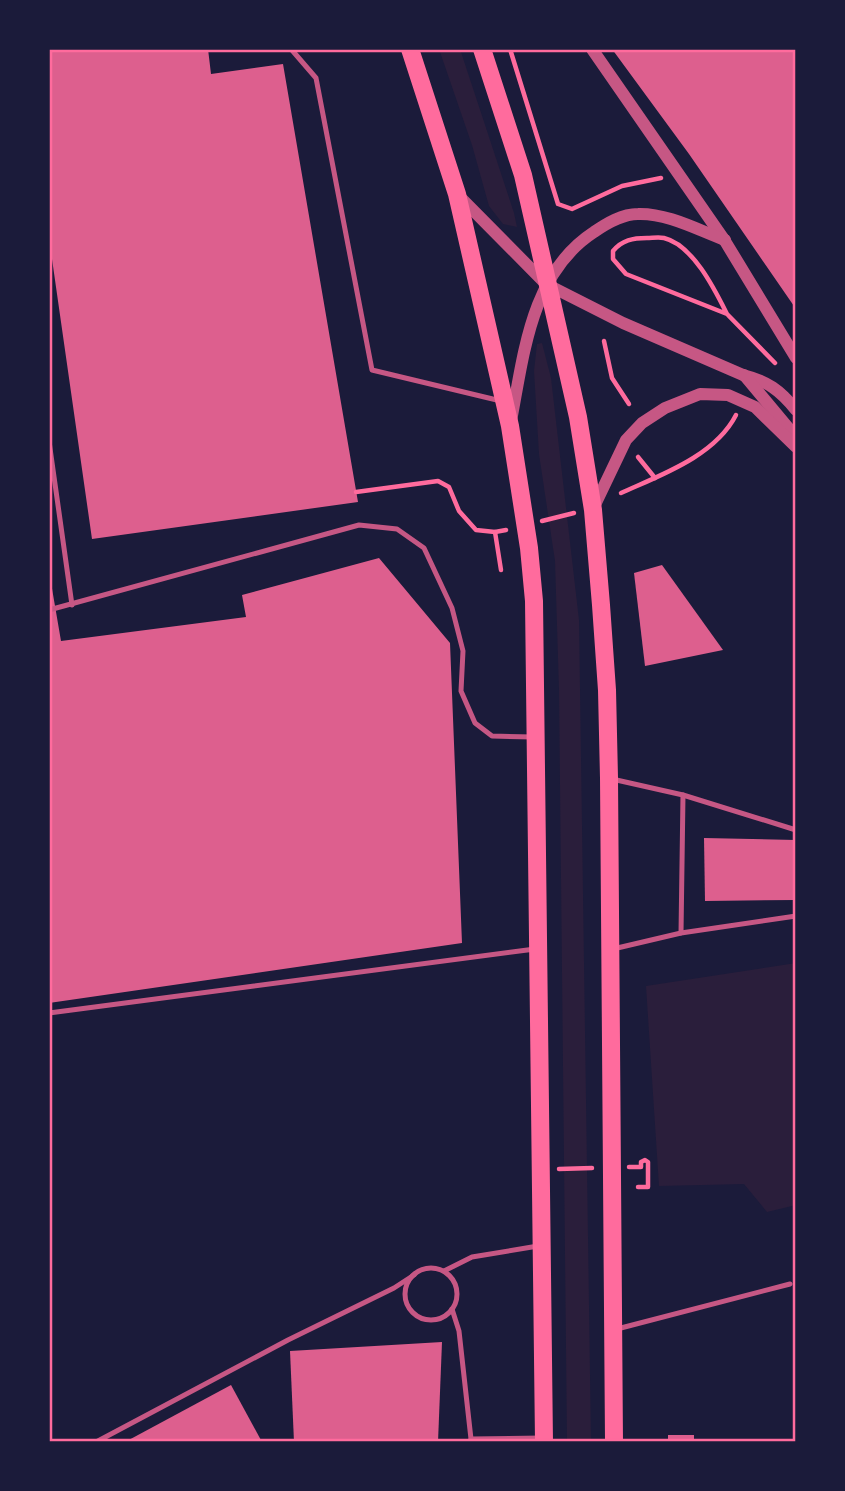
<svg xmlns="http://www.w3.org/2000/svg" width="845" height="1491" viewBox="0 0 845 1491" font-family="Merriweather,serif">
	<rect width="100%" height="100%" fill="#1b1b3a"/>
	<g fill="#2a1e3b">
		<path d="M439 49H460L514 213 517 227 503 224 489 206 472 145Z"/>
		<path d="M542 343 551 378 579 620 591 1442H567L559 690 555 561 539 454 534 371 537 344Z"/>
		<path d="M796 963V1205L767 1212 744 1184 659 1186 646 986Z"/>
	</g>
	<g fill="#dd5f8e">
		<path d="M49 49H208L211 74 283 64 358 502 92 539 49 238Z"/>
		<path d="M612 49H796V309L689 154Z"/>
		<path d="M379 558 450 643 462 943 49 1003V571L61 641 246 617 242 595Z"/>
		<path d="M662 565 723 650 645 666 634 573Z"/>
		<path d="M704 838 796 840V900L705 901Z"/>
		<path d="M442 1342 438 1442H294L290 1351Z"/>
		<path d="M231 1385 262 1442H125Z"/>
		<rect x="668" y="1435" width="26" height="7"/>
	</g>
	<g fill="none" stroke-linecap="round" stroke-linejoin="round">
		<g stroke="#ff6b9d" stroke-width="4.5">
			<path d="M510 49 558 204 572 209 622 186 661 178"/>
			<path d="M727 314C715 290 693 245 664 238 659 237 652 238 647 238 633 238 622 240 613 251V259L626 274 727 314 775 363"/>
			<path d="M604 341 612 378 629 404"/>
			<path d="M638 457 655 478"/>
			<path d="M356 492 438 481 449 487 459 511 476 530 495 532 506 530"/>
			<path d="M621 493C661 475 715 456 736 415"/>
			<path d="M542 521 574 513"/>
			<path d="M495 532 501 570"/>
			<path d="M629 1167H641V1162L645 1160 648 1162V1187H638"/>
			<path d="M559 1169 592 1168"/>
		</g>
		<g stroke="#c65784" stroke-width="5">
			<path d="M291 49 316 78 372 370 501 401"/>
			<path d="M49 441 72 605"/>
			<path d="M49 610 359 525 397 529 424 548 452 608 463 651 461 691 475 723 492 736 533 737"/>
			<path d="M612 779 683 795 796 830"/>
			<path d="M681 933 683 795"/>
			<path d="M613 949 681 933 796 916"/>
			<path d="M49 1013 535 949"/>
			<circle cx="431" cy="1294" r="26"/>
			<path d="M444 1271 472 1257 538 1246"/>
			<path d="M452 1309 459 1331 471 1439"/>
			<path d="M617 1329 790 1284"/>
			<path d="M471 1439 542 1438"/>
			<path d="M96 1442 288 1340 394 1288 414 1275"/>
		</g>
		<g stroke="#c65784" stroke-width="12">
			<path d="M592 49 725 241 796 358"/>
			<path d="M457 194 546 284 623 323 743 375C767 381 780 390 796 410"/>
			<path d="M744 375 796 437"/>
			<path d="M511 421C524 353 531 273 594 232 607 223 622 214 638 214 667 213 698 230 725 240"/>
			<path d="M593 509 626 440 642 423 665 408 700 394 728 395 755 407 796 447"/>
		</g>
		<g stroke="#ff6b9d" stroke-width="18">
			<path d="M410 49 457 194 510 426 529 548 534 601 544 1442"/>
			<path d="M482 49 523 175 578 417 593 510 601 605 607 690 609 778 614 1442"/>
		</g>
	</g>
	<rect width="845" height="1491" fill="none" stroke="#1b1b3a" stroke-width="102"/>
	<rect x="51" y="51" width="743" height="1389" fill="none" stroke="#ff6b9d" stroke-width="2.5"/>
</svg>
